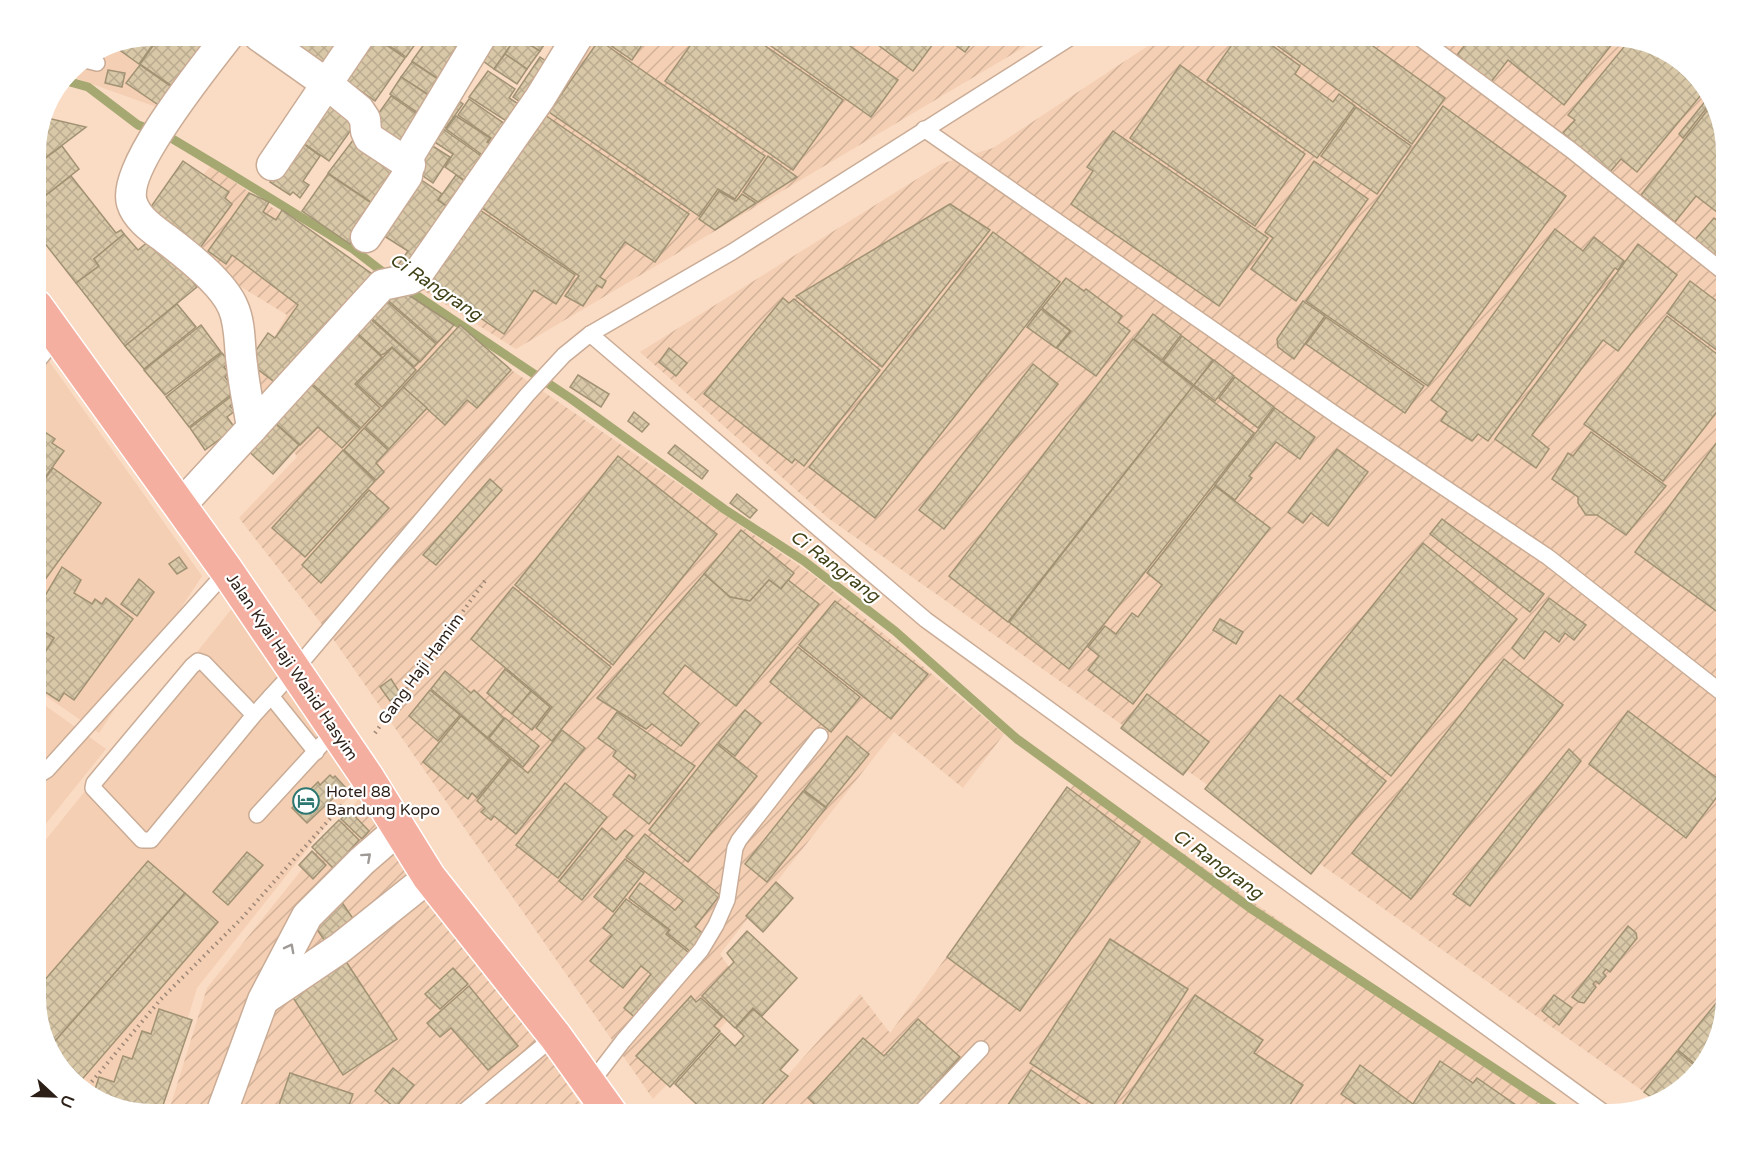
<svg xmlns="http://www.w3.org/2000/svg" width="1762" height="1150" viewBox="0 0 1762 1150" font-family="'Varela Round',sans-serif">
	<defs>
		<pattern id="industrial-furrows" width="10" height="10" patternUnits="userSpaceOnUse" patternTransform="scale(1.5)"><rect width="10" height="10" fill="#f4cfb3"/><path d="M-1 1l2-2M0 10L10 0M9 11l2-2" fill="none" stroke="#d1b199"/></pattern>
		<pattern id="building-cross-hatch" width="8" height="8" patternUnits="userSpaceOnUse" patternTransform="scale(1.5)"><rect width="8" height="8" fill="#d8c8a8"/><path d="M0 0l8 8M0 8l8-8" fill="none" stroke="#baab90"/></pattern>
	</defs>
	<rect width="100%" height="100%" fill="#fadbc4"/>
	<g fill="#f4cfb3">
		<path d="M152 36H225L173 113 67 75 70 70 108 45Z"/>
		<path d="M36 343 202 576 99 733 36 689V608L46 595 36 584Z"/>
		<path d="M234 606 363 779 197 988 159 1114H152L88 1095 52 1056 36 1005V852Z"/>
		<path d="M36 699 106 749 36 836Z"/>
	</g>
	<g fill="url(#industrial-furrows)">
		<path d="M587 36H598L607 44 613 36H1043L516 349 410 282Z"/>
		<path d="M1163 36H1610L1674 55 1711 94 1726 152V998L1707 1062 1668 1099 1657 1101 828 518 640 352 941 164 993 148Z"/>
		<path d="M211 166 813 575 1004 734 963 788 894 732 720 954 750 997 653 1099 331 636 239 518 297 457 252 376 287 315 150 231Z"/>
		<path d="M1078 779 1555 1114H753L860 994 890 1033Z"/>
		<path d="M368 787 587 1114H168L207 988Z"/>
	</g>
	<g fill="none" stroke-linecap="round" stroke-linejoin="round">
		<g stroke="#a6a872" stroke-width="9">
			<path d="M63 80 88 87 138 125 166 135 226 171 353 249 388 276"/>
			<path d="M404 287 570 398 724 509 804 561 895 631 1017 739 1253 910 1564 1114"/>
		</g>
	</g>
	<g fill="url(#building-cross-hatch)" stroke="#a19274" stroke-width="1.5">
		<path d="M152 36H159L139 64 111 44Z"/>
		<path d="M160 36H216L178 90 140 64Z"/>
		<path d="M299 36H348L327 66 305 50 302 54 291 47Z"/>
		<path d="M373 36 405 58 375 101 338 75Z"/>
		<path d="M375 36H421L406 57Z"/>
		<path d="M430 36H462L471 42 443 82 412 61Z"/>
		<path d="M483 36H517L494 69 472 53Z"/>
		<path d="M517 36 540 51 527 69 505 54Z"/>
		<path d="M525 36H550L540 51 522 40Z"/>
		<path d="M611 36H648L632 60 607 43Z"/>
		<path d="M697 36H751L843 100 793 170 665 81Z"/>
		<path d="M757 36H836L898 80 871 117Z"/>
		<path d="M866 36H939L913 71Z"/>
		<path d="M943 36H977L965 52Z"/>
		<path d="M1238 36H1259L1300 66 1295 74 1333 102 1339 94 1355 106 1317 158 1207 80Z"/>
		<path d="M1264 36H1359L1445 98 1412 144Z"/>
		<path d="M1472 36H1610L1617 38 1564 105 1508 60 1491 82 1457 55Z"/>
		<path d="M599 40 765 156 735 199 718 189 699 216 549 112Z"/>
		<path d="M1628 42 1674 55 1706 89 1637 172 1621 159 1610 172 1563 133 1575 120 1568 115Z"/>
		<path d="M505 54 527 69 517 84 494 69Z"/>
		<path d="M540 57 555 67 528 107 513 97Z"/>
		<path d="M412 62 445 84 435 99 401 77Z"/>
		<path d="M140 65 173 88 160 106 126 83Z"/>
		<path d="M1180 65 1305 154 1255 226 1130 138Z"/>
		<path d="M108 70 125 73 122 87 105 83Z"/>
		<path d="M488 71 515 89 509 98 529 111 517 128 469 97Z"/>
		<path d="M401 77 434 99 423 116 390 94Z"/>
		<path d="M450 94 463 104 446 128 432 119Z"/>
		<path d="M1711 94 1712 101 1683 138 1679 134Z"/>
		<path d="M391 96 426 120 404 153 368 128Z"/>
		<path d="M328 98 358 120 329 161 299 140Z"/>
		<path d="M469 99 515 131 501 151 488 142 491 138 458 115Z"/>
		<path d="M1713 103 1726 152V219L1696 196 1675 222 1641 195Z"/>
		<path d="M1443 106 1566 196 1428 386 1306 301Z"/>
		<path d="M1356 107 1411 146 1377 194 1321 156Z"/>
		<path d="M542 113 689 214 655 262 625 242 600 277 606 281 602 288 597 285 583 306 565 296 579 276 478 205Z"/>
		<path d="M456 116 490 138 487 142 502 152 488 159 446 129Z"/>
		<path d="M43 117 86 127 36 165V145Z"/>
		<path d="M436 124 487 160 476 188 445 167 453 154 427 137Z"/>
		<path d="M1113 131 1268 238 1219 306 1071 204 1093 171 1087 167Z"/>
		<path d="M357 135 405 167 377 206 328 173Z"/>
		<path d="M298 140 320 156 303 181 309 185 300 198 293 192 290 195 270 182Z"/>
		<path d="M423 140 450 157 433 183 413 169Z"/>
		<path d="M62 146 79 169 36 203V165Z"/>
		<path d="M768 156 797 177 758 202 743 192Z"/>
		<path d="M183 161 229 192 225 198 232 204 200 248 148 211Z"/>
		<path d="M1314 161 1368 199 1296 301 1251 269 1273 238 1265 232Z"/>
		<path d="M328 174 377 207 350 244 302 211Z"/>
		<path d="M414 175 442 194 438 200 458 214 408 276 396 268 408 251 381 234Z"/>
		<path d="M456 175 475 189 458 214 438 200Z"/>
		<path d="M71 176 116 233 121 230 124 234 94 259 99 266 76 283 36 232V203Z"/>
		<path d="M719 191 736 201 742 194 756 203 715 230 699 219Z"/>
		<path d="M249 193 269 202 263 212 276 220 282 210 375 276 285 390 248 362 268 333 275 338 298 305 232 255 226 264 208 251Z"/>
		<path d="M950 204 990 230 882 367 796 296Z"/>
		<path d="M477 208 575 275 556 304 534 290 504 334 426 281Z"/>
		<path d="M1714 218 1726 228V254L1720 261 1695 240Z"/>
		<path d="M1555 229 1583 251 1594 237 1624 261 1618 270 1615 268 1488 441 1478 434 1472 441 1441 421 1447 412 1431 400Z"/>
		<path d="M993 232 1060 282 875 518 809 467Z"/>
		<path d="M124 234 138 250 155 236 197 287 125 346 76 283 99 266 94 259Z"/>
		<path d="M1638 244 1677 275 1618 351 1603 340 1532 435 1549 449 1536 468 1495 439Z"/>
		<path d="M1066 278 1084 291 1086 289 1122 316 1118 322 1130 331 1096 376 1057 348 1071 331 1042 308Z"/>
		<path d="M1690 281 1726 308V357L1667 313Z"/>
		<path d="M395 286 454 325 437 343 383 296Z"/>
		<path d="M382 297 436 344 420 362 367 314Z"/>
		<path d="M783 298 789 303 794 299 880 370 804 466 795 459 792 463 704 394Z"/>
		<path d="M1303 301 1325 316 1294 359 1278 347 1277 339Z"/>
		<path d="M177 304 196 327 144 369 125 346Z"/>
		<path d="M1041 309 1070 331 1056 348 1027 327Z"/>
		<path d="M365 314 419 362 414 367 392 347 384 354 381 355 352 328Z"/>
		<path d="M1153 314 1181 335 1162 360 1134 339Z"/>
		<path d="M1667 316 1726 361V400L1663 481 1584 424Z"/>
		<path d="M1326 317 1424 386 1405 413 1306 344Z"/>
		<path d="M201 325 221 352 165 395 144 370Z"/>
		<path d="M460 325 511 370 477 408 467 400 445 425 403 387Z"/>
		<path d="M351 329 382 357 355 384 380 408 361 428 307 379Z"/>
		<path d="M1182 336 1213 360 1194 385 1163 361Z"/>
		<path d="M1133 339 1193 386 1008 622 949 576Z"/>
		<path d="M392 348 416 370 382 407 357 384Z"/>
		<path d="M669 348 687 363 676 376 659 362Z"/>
		<path d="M222 353 230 362 224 367 229 373 225 377 236 391 189 427 166 397Z"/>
		<path d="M1214 360 1234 376 1215 401 1194 385Z"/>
		<path d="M1033 364 1058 384 944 529 919 510Z"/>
		<path d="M578 375 609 394 601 407 570 387Z"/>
		<path d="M1235 377 1274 407 1258 428 1219 398Z"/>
		<path d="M305 379 360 429 342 448 318 427 300 445 269 417Z"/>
		<path d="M1193 386 1254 433 1069 669 1009 622Z"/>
		<path d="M403 387 427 408 389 449 365 427Z"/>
		<path d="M237 392 241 398 230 406 235 411 227 417 235 428 205 450 190 428Z"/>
		<path d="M1275 408 1315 437 1300 459 1276 442 1249 476 1252 478 1235 500 1215 485Z"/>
		<path d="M634 412 649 424 642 432 628 421Z"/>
		<path d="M268 417 299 445 273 474 242 445Z"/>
		<path d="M36 421 42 425 39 428 55 439 52 443 64 451 36 490Z"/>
		<path d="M364 428 388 450 376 463 384 472 376 480 344 450Z"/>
		<path d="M1726 430V618L1635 552Z"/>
		<path d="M1591 432 1666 486 1626 535 1597 515H1586L1578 503V497L1552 479 1568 453 1573 456Z"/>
		<path d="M675 445 708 471 702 479 668 453Z"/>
		<path d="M1337 449 1368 472 1328 526 1311 513 1303 523 1288 512Z"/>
		<path d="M343 450 375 481 305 557 272 528Z"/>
		<path d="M618 456 717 534 613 665 515 585Z"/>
		<path d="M53 468 101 503 44 581 36 576V561L40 556 36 553V491Z"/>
		<path d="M490 479 502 490 436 565 423 555Z"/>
		<path d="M1215 486 1270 528 1133 704 1088 670 1099 656 1088 647 1105 626 1116 634 1132 613 1138 617 1162 585 1147 573Z"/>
		<path d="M369 490 389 508 321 583 302 565Z"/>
		<path d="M737 494 757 510 750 518 730 503Z"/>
		<path d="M1442 519 1544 594 1530 612 1430 534Z"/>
		<path d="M741 530 794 573 781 589 769 580 750 601 730 597 704 574Z"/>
		<path d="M1423 543 1517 619 1391 776 1297 699Z"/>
		<path d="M179 557 187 568 177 574 169 564Z"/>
		<path d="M62 567 81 580 74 593 92 604 95 599 102 604 106 598 133 619 74 700 64 693 59 701 36 686V665L54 638 43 631 36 642V611Z"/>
		<path d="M704 574 730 597 750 601 769 580 781 589 788 580 819 604 736 706 685 665 663 693 699 723 681 746 652 724 646 729 597 698Z"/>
		<path d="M36 576 44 582 36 593Z"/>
		<path d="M139 579 154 592 137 616 121 604Z"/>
		<path d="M513 587 611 667 552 741 536 728 552 707 471 639Z"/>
		<path d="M1549 598 1586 625 1574 640 1565 633 1559 642 1545 631 1524 659 1512 648Z"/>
		<path d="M835 601 928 674 891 719 799 645Z"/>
		<path d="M1220 619 1243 632 1236 644 1213 630Z"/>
		<path d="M43 631 54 638 37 665 36 642Z"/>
		<path d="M798 647 860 697 831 732 770 682Z"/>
		<path d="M1504 659 1563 705 1411 899 1352 853Z"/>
		<path d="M505 669 531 691 512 714 487 693Z"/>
		<path d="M445 671 471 693 474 690 504 718 488 738 431 689Z"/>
		<path d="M391 679 400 693 390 701 380 687Z"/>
		<path d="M430 690 460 715 438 741 409 716Z"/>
		<path d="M531 691 550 707 532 730 512 714Z"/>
		<path d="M1147 694 1209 742 1183 775 1121 728Z"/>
		<path d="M1280 695 1386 781 1311 874 1205 789Z"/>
		<path d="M745 710 761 723 735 756 718 743Z"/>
		<path d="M1628 711 1726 785 1686 838 1589 764Z"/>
		<path d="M617 712 695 766 649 824 613 795 629 775 634 779 636 775 613 756 616 751 598 738Z"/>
		<path d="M461 716 510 758 477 798 472 793 468 799 423 762Z"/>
		<path d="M505 718 539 746 523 767 489 738Z"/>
		<path d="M562 730 585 748 516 834 494 816 491 820 481 812 485 808 477 801 511 759 528 773Z"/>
		<path d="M847 736 869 754 826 807 804 790Z"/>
		<path d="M717 744 757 776 688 862 649 830Z"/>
		<path d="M1569 749 1581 761 1470 906 1453 894Z"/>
		<path d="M330 775 333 778 335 776 345 787 307 823 292 808 318 782 320 785Z"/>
		<path d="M565 783 607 817 558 878 516 845Z"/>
		<path d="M1067 787 1140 842 1020 1011 947 957Z"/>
		<path d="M803 791 826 808 767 882 745 864Z"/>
		<path d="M349 810 369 831 362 839 341 819Z"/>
		<path d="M339 820 359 840 349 851 353 856 337 872 312 847Z"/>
		<path d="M602 828 616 840 625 830 633 836 582 900 559 881Z"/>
		<path d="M645 834 720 895 695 927 705 935 691 952 667 933 670 930 629 898 640 883 675 910 683 901 626 857Z"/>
		<path d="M312 851 326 865 313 879 299 865Z"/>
		<path d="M247 852 263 865 228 905 213 892Z"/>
		<path d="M625 859 644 873 613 912 594 897Z"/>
		<path d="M148 861 185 893 49 1048 36 1005V990Z"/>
		<path d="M776 882 793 898 763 932 746 916Z"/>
		<path d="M185 893 218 922 78 1084 52 1056 49 1048Z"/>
		<path d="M626 899 669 930 666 934 693 956 639 1021 624 1008 651 974 641 966 623 988 590 961 612 935 603 928Z"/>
		<path d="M341 901 354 920 325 941 311 921Z"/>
		<path d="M1628 926 1636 933 1637 938 1610 972 1606 969 1603 973 1606 976 1599 984 1596 981 1593 984 1596 987 1584 1003 1579 1002 1572 997Z"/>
		<path d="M747 931 797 978 762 1016 753 1008 735 1028 702 996 734 962 727 953Z"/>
		<path d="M1110 939 1188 989 1108 1114 1030 1063Z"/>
		<path d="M345 960 397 1039 343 1075 292 996Z"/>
		<path d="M453 968 468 984 440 1009 425 994Z"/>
		<path d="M469 986 518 1046 488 1070 451 1028 440 1037 427 1023Z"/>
		<path d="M1726 991V998L1707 1062 1700 1068 1678 1050Z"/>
		<path d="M1195 995 1263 1040 1254 1053 1303 1085 1284 1114H1116Z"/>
		<path d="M1554 995 1572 1008 1559 1025 1542 1011Z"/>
		<path d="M691 996 696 1002 701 998 722 1017 714 1026 720 1031 670 1087 636 1056Z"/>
		<path d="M159 1009 192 1020 160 1114H152L93 1096 99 1077 114 1082 123 1056 132 1059 142 1031 151 1034Z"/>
		<path d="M753 1009 798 1050 780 1070 788 1076 753 1114H707L675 1084 721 1033 735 1046 744 1036 736 1028Z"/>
		<path d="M918 1019 960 1057 909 1114H825L808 1098 863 1038 884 1056Z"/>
		<path d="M1677 1051 1699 1069 1668 1099 1657 1101 1644 1092Z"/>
		<path d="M1440 1061 1473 1083 1477 1078 1529 1114H1370L1341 1094 1360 1065 1413 1104Z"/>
		<path d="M393 1068 414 1085 395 1108 375 1091Z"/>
		<path d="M1031 1070 1094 1114H1002Z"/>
		<path d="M290 1073 353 1094 346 1114H276Z"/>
	</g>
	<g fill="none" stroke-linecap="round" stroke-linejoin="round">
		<g stroke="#caac96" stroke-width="18">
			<g id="service">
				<path d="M1417 36 1571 150 1726 274"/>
				<path d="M85 60 97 63"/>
				<path d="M924 129 1339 417 1548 557 1726 696"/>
				<path d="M590 334 926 620 1606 1114"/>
				<path d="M36 363 58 336"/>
				<path d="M271 696 316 752"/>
				<path d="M254 715 204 663 198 661 192 666 94 783 93 788 142 840H151L254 715 294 671 527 395 564 355 590 334 732 252 1073 36"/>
				<path d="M36 777 47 770 227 571"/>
				<path d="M257 815 335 730"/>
				<path d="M590 1084 623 1041 701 950 716 925 727 900 735 848 739 840 820 736"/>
				<path d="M461 1114 555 1036"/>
				<path d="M919 1114 981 1049"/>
			</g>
		</g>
		<g stroke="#caac96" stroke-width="33">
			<g id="minor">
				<path d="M259 36 327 84 359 110 365 119 366 131 369 138 410 165"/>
				<path d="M272 165 359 36"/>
				<path d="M366 237 407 176 410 154 481 36"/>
				<path d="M252 428 382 285 410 279 417 275 540 98 578 36"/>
				<path d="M181 505 252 428C249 407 244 386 242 365 239 346 241 325 233 307 223 283 187 255 166 239 154 230 137 219 132 203 121 168 206 65 228 36"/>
				<path d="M266 998 340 948 429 877"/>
				<path d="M221 1114 263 1000 307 916 362 861 399 829"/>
			</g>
		</g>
		<g stroke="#fff" stroke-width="36">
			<path id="primary" d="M36 306 227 571 367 777 429 877 555 1036 611 1114"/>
		</g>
		<g stroke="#9f8878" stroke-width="4" stroke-dasharray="1.5 4.5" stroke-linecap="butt">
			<path d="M375 733 487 578"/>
			<path d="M84 1091 161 999 241 919 344 803"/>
		</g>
		<use href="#service" stroke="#fff" stroke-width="15"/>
		<use href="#minor" stroke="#fff" stroke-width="30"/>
		<use href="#primary" stroke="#f5afa1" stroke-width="33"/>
	</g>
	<defs><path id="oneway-chevron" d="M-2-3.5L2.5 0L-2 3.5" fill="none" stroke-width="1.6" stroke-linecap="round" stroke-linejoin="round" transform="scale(1.5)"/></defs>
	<g stroke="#a09a97">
		<use href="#oneway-chevron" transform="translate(367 857) rotate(-42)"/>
		<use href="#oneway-chevron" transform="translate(290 948) rotate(-62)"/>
	</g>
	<defs>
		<g id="hotel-ring" transform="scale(1.35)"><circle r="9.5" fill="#fff" stroke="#2e7771" stroke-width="1.5"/><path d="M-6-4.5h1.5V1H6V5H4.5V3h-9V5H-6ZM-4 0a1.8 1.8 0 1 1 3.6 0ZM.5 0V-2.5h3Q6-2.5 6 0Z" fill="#2e7771"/></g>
	</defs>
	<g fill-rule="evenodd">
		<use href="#hotel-ring" x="306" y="801"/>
	</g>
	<g text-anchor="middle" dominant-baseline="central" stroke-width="4.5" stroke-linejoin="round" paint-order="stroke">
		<g font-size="16" fill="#2b1f17" stroke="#fff">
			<text transform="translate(292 667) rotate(56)">Jalan Kyai Haji Wahid Hasyim</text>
			<text transform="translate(421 669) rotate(-54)">Gang Haji Hamim</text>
		</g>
		<g font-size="16" fill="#2b1f17" stroke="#fff" text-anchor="start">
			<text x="326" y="792">Hotel 88<tspan x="326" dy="18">Bandung Kopo</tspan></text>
		</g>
		<g font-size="18" font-style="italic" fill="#414217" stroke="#fff">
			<text transform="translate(436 287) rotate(34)">Ci Rangrang</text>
			<text transform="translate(835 566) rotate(37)">Ci Rangrang</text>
			<text transform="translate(1218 864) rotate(36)">Ci Rangrang</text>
		</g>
	</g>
	<path d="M0 0H1762V1150H0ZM152 46H1610A106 106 0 0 1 1716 152V998A106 106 0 0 1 1610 1104H152A106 106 0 0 1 46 998V152A106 106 0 0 1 152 46Z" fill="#fff" fill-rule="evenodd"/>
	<g transform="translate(54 1096) rotate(112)" stroke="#ffffff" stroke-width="4.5" paint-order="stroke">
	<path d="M0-4.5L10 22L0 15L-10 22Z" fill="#2b1f17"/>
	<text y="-9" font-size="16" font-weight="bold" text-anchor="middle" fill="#2b1f17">U</text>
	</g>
</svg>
